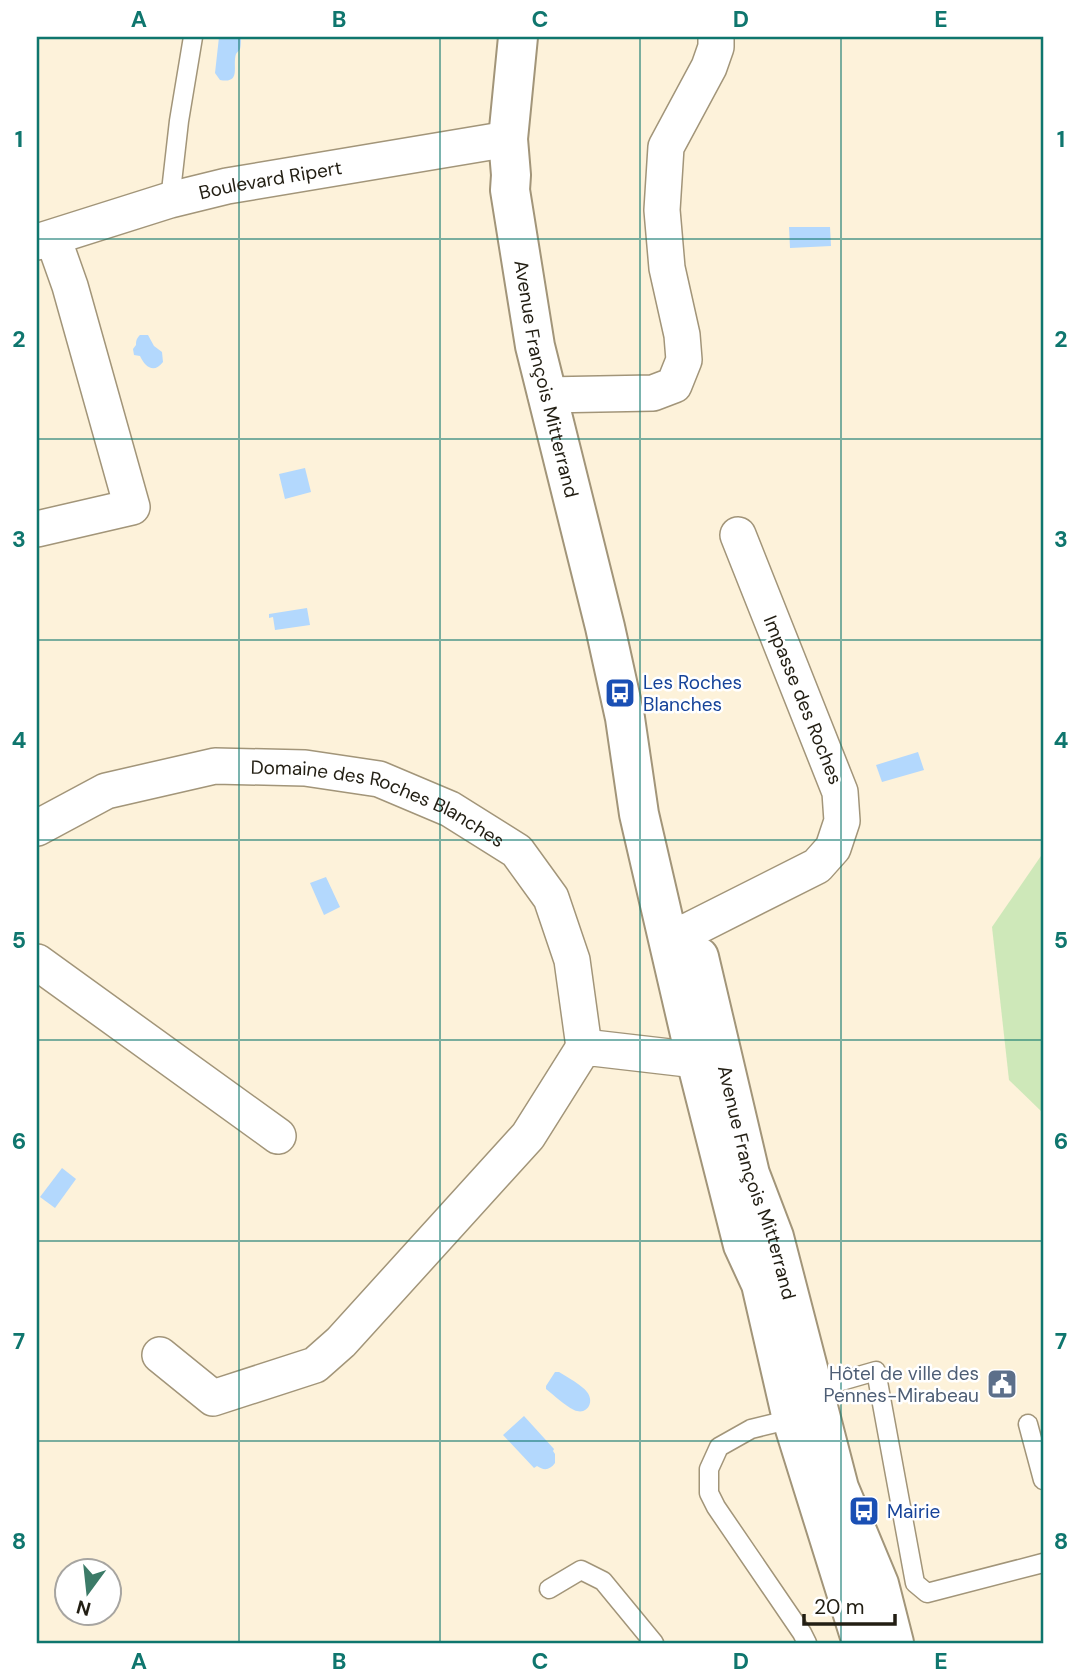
<svg xmlns="http://www.w3.org/2000/svg" width="1080" height="1680" viewBox="0 0 1080 1680" font-family="'DM Sans',sans-serif">
	<rect width="100%" height="100%" fill="#fdf2da"/>
	<path fill="#cee8b9" d="M1043 853V1113L1009 1080 992 927Z"/>
	<g fill="#b3d8fd">
		<path d="M219 37H241C241 39 241 47 240 49 239 51 237 52 236 54 232 66 242 84 220 80L215 73Z"/>
		<path d="M830 227 831 246 790 248 789 227Z"/>
		<path d="M140 335H148L154 346 162 352 163 362C154 374 145 367 140 356L134 355 133 349 136 345C136 340 137 338 140 335Z"/>
		<path d="M305 468 311 492 285 499 279 474Z"/>
		<path d="M307 608 310 625 275 630 273 617 269 618V614Z"/>
		<path d="M918 752 924 770 882 782 876 765Z"/>
		<path d="M326 877 340 907 324 915 310 883Z"/>
		<path d="M62 1168 76 1179 55 1208 40 1197Z"/>
		<path d="M555 1372H559C567 1377 582 1385 587 1392 595 1402 587 1416 574 1410 564 1405 555 1396 546 1389V1386Z"/>
		<path d="M524 1416 554 1449 553 1451 555 1454V1463C550 1470 544 1471 537 1466L534 1468 503 1435Z"/>
	</g>
	<g fill="none" stroke-linecap="round" stroke-linejoin="round">
		<g stroke="#a29579" stroke-width="21">
			<g id="lane">
				<path d="M170 200 179 121 193 37"/>
				<path d="M810 1390 876 1371 915 1583 927 1593 1043 1563"/>
				<path d="M792 1419 751 1429 719 1447 709 1469V1493L716 1507 802 1633 807 1643"/>
				<path d="M1028 1424 1043 1480"/>
				<path d="M549 1589 581 1570 603 1581 654 1643"/>
			</g>
		</g>
		<g stroke="#a29579" stroke-width="38">
			<g id="street">
				<path id="s1" d="M37 242 170 200 227 186 508 139"/>
				<path d="M546 395 653 393 674 385 684 360 682 335 667 268 662 210 666 147 709 67 716 47V37"/>
				<path d="M37 529 132 507 70 286 53 238"/>
				<path id="s2" d="M37 828 106 791 215 766 305 768 379 779 450 809 517 851 551 898 572 960 584 1047"/>
				<path d="M669 938 692 929 817 866 833 848 842 821 840 792 738 535"/>
				<path d="M37 962 278 1136"/>
				<path d="M160 1355 213 1398 315 1365 341 1342 528 1136 584 1047 696 1060"/>
			</g>
		</g>
		<g stroke="#a29579" stroke-width="42">
			<g id="secondary">
				<path id="s3" d="M518 37 508 139 511 175 510 190 535 346 605 627 625 718 639 814 696 1060 743 1245 761 1284 792 1419 862 1643"/>
				<path id="s4" d="M699 957 750 1174 774 1237 839 1488 879 1584 894 1643"/>
			</g>
		</g>
		<use href="#lane" stroke="#fff" stroke-width="18"/>
		<use href="#street" stroke="#fff" stroke-width="35"/>
		<use href="#secondary" stroke="#fff" stroke-width="38"/>
	</g>
	<path fill="none" stroke="#0f766e" stroke-width="2" stroke-opacity="0.55" d="M239 37V1643M440 37V1643M640 37V1643M841 37V1643M37 239H1043M37 439H1043M37 640H1043M37 840H1043M37 1040H1043M37 1241H1043M37 1441H1043"/>
	<defs>
		<g id="bus-square" transform="scale(1.575)"><rect x="-9" y="-9" width="18" height="18" rx="4" fill="#1a4fb4" stroke="#fff"/><path d="M-5-6H5V4H4V6H2V4H-2V6H-4V4H-5ZM-3.5-4V0h7V-4ZM-3.5 1.2v1.5H-2V1.2ZM2 1.2v1.5H3.5V1.2Z" fill="#fff"/></g>
		<g id="civic-square" transform="scale(1.575)"><rect x="-9" y="-9" width="18" height="18" rx="4" fill="#5c6f8a" stroke="#fff"/><path d="M-.6-6.5H3V-4.5H.6V-3L4-1V1h2V6H-6V1h2V-1L-.6-3ZM-1.2 2.5V6h2.4V2.5Z" fill="#fff"/></g>
	</defs>
	<g fill-rule="evenodd">
		<use href="#bus-square" x="620" y="693"/>
		<use href="#civic-square" x="1002" y="1384"/>
		<use href="#bus-square" x="864" y="1511"/>
	</g>
	<g text-anchor="middle" dominant-baseline="central" stroke-width="5" stroke-linejoin="round" paint-order="stroke">
		<g font-size="19" fill="#221e13" stroke="#fff">
			<text stroke="none"><textPath href="#s1" startOffset="242">Boulevard Ripert</textPath></text>
			<text stroke="none"><textPath href="#s3" startOffset="346">Avenue François Mitterrand</textPath></text>
			<text transform="translate(803 700) rotate(68)">Impasse des Roches</text>
			<text stroke="none"><textPath href="#s2" startOffset="360">Domaine des Roches Blanches</textPath></text>
			<text stroke="none"><textPath href="#s4" startOffset="233">Avenue François Mitterrand</textPath></text>
		</g>
		<g font-size="19" fill="#164399" stroke="#fff" text-anchor="start">
			<text x="643" y="682">Les Roches<tspan x="643" dy="22">Blanches</tspan></text>
			<text x="887" y="1511">Mairie</text>
		</g>
		<g font-size="19" fill="#4e5e75" stroke="#fff" text-anchor="end">
			<text x="979" y="1373">Hôtel de ville des<tspan x="979" dy="22">Pennes-Mirabeau</tspan></text>
		</g>
	</g>
	<rect width="1080" height="1680" fill="none" stroke="#ffffff" stroke-width="77"/>
	<g transform="translate(88 1592) rotate(195)"><circle r="33" fill="#ffffff" stroke="#a7a5a1" stroke-width="2"/>
	<path d="M0-5L12 26L0 18L-12 26Z" fill="#3c7b68"/>
	<text y="-10" font-size="19" font-weight="bold" text-anchor="middle" fill="#221e13">N</text>
	</g>
	<path d="M804 1614v10h91v-10" fill="none" stroke="#221e13" stroke-width="3.5"/>
	<text x="814" y="1614" font-size="21" fill="#221e13" stroke="#ffffff" stroke-width="5" paint-order="stroke">20 m</text>
	<rect x="38" y="38" width="1004" height="1604" fill="none" stroke="#0f766e" stroke-width="2.5"/>
	<g font-size="23" text-anchor="middle" font-weight="bold" fill="#0f766e">
		<text x="139" y="27">A</text>
		<text x="339" y="27">B</text>
		<text x="540" y="27">C</text>
		<text x="741" y="27">D</text>
		<text x="941" y="27">E</text>
		<text x="19" y="147">1</text>
		<text x="1061" y="147">1</text>
		<text x="19" y="347">2</text>
		<text x="1061" y="347">2</text>
		<text x="19" y="547">3</text>
		<text x="1061" y="547">3</text>
		<text x="19" y="748">4</text>
		<text x="1061" y="748">4</text>
		<text x="19" y="948">5</text>
		<text x="1061" y="948">5</text>
		<text x="19" y="1149">6</text>
		<text x="1061" y="1149">6</text>
		<text x="19" y="1349">7</text>
		<text x="1061" y="1349">7</text>
		<text x="19" y="1549">8</text>
		<text x="1061" y="1549">8</text>
		<text x="139" y="1669">A</text>
		<text x="339" y="1669">B</text>
		<text x="540" y="1669">C</text>
		<text x="741" y="1669">D</text>
		<text x="941" y="1669">E</text>
	</g>
</svg>
